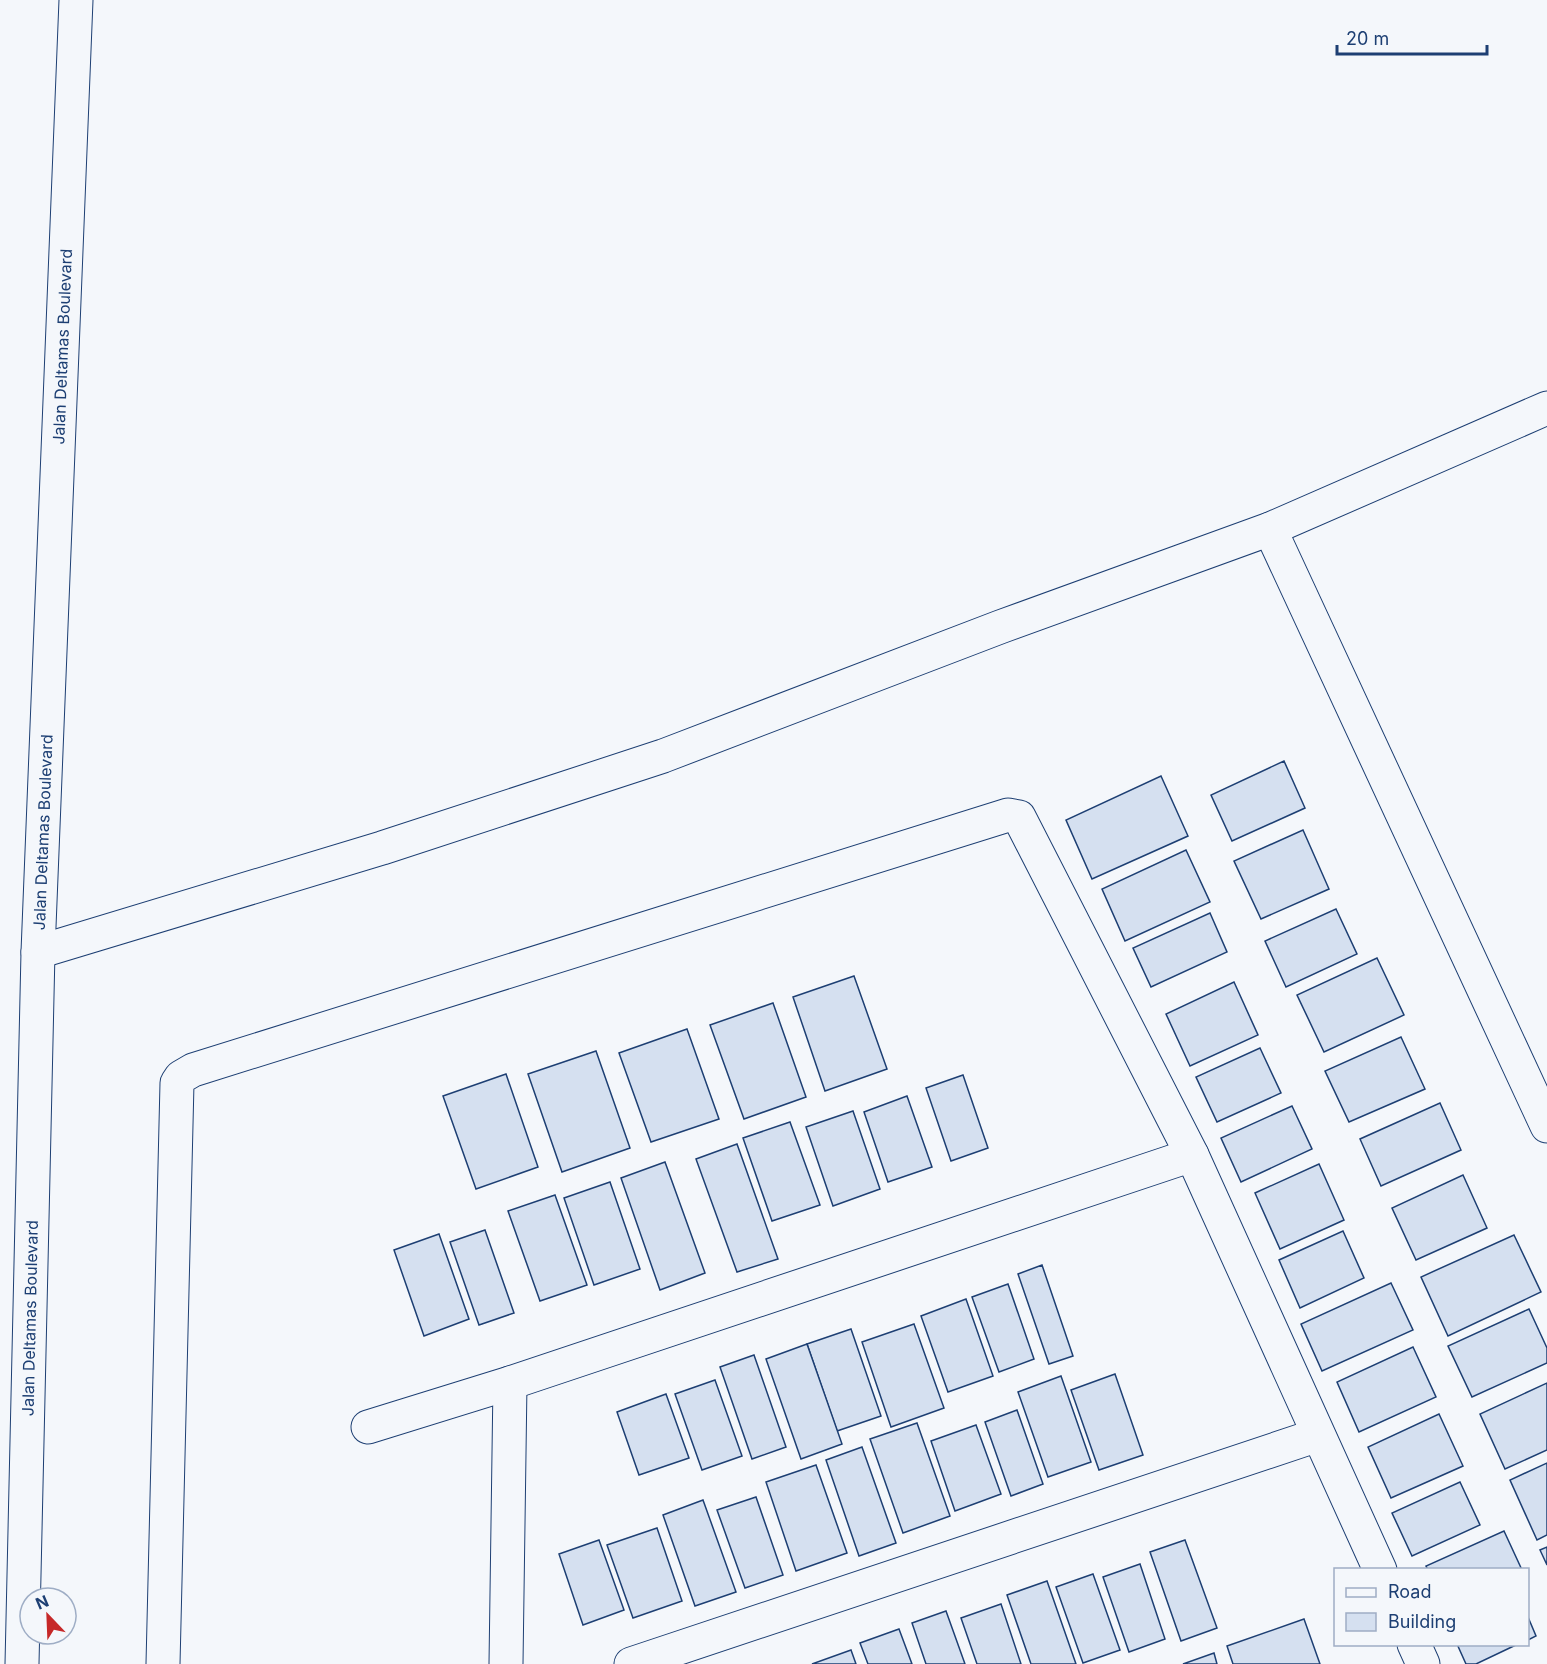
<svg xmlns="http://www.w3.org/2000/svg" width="1547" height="1664" viewBox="0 0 1547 1664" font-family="Inter,sans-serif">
	<rect width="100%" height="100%" fill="#f4f7fb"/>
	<g fill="#d5e0f0" stroke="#1d3f73" stroke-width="1.5">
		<path d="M1284 761 1305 808 1232 841 1211 795Z"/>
		<path d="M1161 776 1188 836 1092 879 1066 820Z"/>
		<path d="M1303 830 1329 889 1261 919 1234 861Z"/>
		<path d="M1186 850 1210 902 1125 941 1102 889Z"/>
		<path d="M1336 909 1357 954 1286 987 1265 941Z"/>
		<path d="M1210 913 1227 952 1151 987 1133 948Z"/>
		<path d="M1377 958 1404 1015 1324 1052 1297 995Z"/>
		<path d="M854 976 887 1069 825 1091 793 997Z"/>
		<path d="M1234 982 1258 1035 1190 1066 1166 1014Z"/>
		<path d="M773 1003 806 1097 744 1119 710 1025Z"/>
		<path d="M687 1029 719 1119 651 1142 619 1053Z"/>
		<path d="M1401 1037 1425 1089 1349 1122 1325 1071Z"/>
		<path d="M1260 1048 1281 1093 1217 1122 1196 1077Z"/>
		<path d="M596 1051 630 1148 562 1172 528 1074Z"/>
		<path d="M506 1074 538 1167 476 1189 443 1096Z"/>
		<path d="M963 1075 988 1148 951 1161 926 1088Z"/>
		<path d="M907 1096 932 1167 888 1182 864 1112Z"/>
		<path d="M1440 1103 1461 1150 1381 1186 1360 1139Z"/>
		<path d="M1292 1106 1312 1149 1241 1182 1221 1138Z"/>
		<path d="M853 1111 880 1189 833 1206 806 1127Z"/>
		<path d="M790 1122 820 1205 772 1221 743 1138Z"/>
		<path d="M737 1144 778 1259 737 1272 696 1159Z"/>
		<path d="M665 1162 705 1273 660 1290 621 1178Z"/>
		<path d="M1319 1164 1344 1220 1280 1249 1255 1193Z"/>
		<path d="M1463 1175 1487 1228 1416 1260 1392 1208Z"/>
		<path d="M610 1182 640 1269 594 1285 564 1198Z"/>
		<path d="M555 1195 587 1285 540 1301 508 1211Z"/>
		<path d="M485 1230 514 1313 479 1325 450 1242Z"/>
		<path d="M1343 1231 1364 1278 1300 1308 1279 1260Z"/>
		<path d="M439 1234 469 1319 424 1336 394 1250Z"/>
		<path d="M1514 1235 1541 1292 1448 1336 1421 1277Z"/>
		<path d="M1042 1265 1073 1356 1049 1364 1018 1274Z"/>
		<path d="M1391 1283 1413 1330 1322 1371 1301 1324Z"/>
		<path d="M1008 1284 1034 1359 999 1372 972 1297Z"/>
		<path d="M966 1299 993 1376 948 1392 921 1316Z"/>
		<path d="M1529 1309 1547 1348V1363L1472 1397 1448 1346Z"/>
		<path d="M914 1324 944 1408 891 1427 862 1342Z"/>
		<path d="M851 1329 881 1416 837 1431 807 1344Z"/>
		<path d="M807 1344 842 1444 801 1459 766 1359Z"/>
		<path d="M1413 1347 1436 1397 1359 1432 1337 1382Z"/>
		<path d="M754 1355 786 1447 752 1459 720 1367Z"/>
		<path d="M1115 1374 1143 1455 1099 1470 1071 1390Z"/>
		<path d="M1061 1376 1091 1462 1048 1477 1018 1392Z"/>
		<path d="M715 1380 742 1456 702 1470 675 1394Z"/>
		<path d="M1547 1383V1450L1505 1469 1480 1414Z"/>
		<path d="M666 1394 689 1458 639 1475 617 1412Z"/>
		<path d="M1017 1410 1043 1484 1011 1496 985 1422Z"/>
		<path d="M1439 1414 1463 1466 1391 1498 1368 1447Z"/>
		<path d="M917 1423 950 1516 903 1533 870 1439Z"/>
		<path d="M976 1425 1001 1494 955 1511 931 1441Z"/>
		<path d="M862 1447 896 1543 859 1556 826 1460Z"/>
		<path d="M1547 1463V1535L1537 1540 1510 1480Z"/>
		<path d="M816 1465 847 1553 796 1571 766 1482Z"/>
		<path d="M1460 1482 1480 1525 1412 1556 1392 1513Z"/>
		<path d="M756 1497 783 1575 745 1588 717 1510Z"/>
		<path d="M703 1500 736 1592 695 1606 663 1515Z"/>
		<path d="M657 1528 682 1601 633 1618 607 1545Z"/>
		<path d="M1504 1531 1522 1570H1428L1426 1566Z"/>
		<path d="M599 1540 624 1610 583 1625 559 1554Z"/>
		<path d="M1185 1540 1217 1628 1181 1641 1150 1552Z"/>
		<path d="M1547 1547V1565L1540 1550Z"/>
		<path d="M1140 1564 1165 1639 1129 1652 1103 1577Z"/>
		<path d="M1093 1574 1120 1650 1083 1663 1056 1587Z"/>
		<path d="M1047 1581 1076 1664H1031L1007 1595Z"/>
		<path d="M1001 1604 1021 1664H977L961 1618Z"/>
		<path d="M946 1611 965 1664H926L912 1623Z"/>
		<path d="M1528 1617 1536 1636 1528 1640Z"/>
		<path d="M1304 1619 1320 1664H1233L1227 1646Z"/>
		<path d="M899 1629 912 1664H868L860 1643Z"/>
		<path d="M1457 1644H1518L1476 1664H1466Z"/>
		<path d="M851 1650 856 1664H812Z"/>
		<path d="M1214 1653 1217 1664H1183Z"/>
	</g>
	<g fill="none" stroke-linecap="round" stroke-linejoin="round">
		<g stroke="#1d3f73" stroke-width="35">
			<g id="minor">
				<path d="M1270 529 1547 1126"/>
				<path d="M38 952 382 848 663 756 1000 627 1270 529 1547 408"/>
				<path d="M368 1427 510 1383 1192 1155"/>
				<path d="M1414 1644 1423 1664"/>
				<path id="s1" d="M22 1664 38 952 76 0"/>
				<path d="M163 1664 177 1083 181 1077 193 1070 1008 815 1019 817 1192 1155 1380 1570"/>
				<path d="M506 1664 510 1383"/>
				<path d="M631 1664 1318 1435"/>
			</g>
		</g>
		<use href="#minor" stroke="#f4f7fb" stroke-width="33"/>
	</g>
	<g text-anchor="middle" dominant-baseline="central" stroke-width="4.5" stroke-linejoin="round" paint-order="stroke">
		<g font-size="16" fill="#1d3f73" stroke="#f4f7fb">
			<text stroke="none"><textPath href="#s1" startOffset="1318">Jalan Deltamas Boulevard</textPath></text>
			<text stroke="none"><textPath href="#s1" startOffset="832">Jalan Deltamas Boulevard</textPath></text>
			<text stroke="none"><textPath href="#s1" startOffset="346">Jalan Deltamas Boulevard</textPath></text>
		</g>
	</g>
	<rect x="1334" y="1568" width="195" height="78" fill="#f4f7fb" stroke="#9eadc5" stroke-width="1.5"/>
	<rect x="1346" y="1588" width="30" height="9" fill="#f4f7fb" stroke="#9eadc5" stroke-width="1.5"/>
	<text x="1388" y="1598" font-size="18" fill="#1d3f73">Road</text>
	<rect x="1346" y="1613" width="30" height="18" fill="#d5e0f0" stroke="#9eadc5" stroke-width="1.5"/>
	<text x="1388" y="1628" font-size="18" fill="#1d3f73">Building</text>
	<g transform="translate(48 1616) rotate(337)"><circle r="28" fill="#f4f7fb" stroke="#9eadc5" stroke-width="1.5"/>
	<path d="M0-4.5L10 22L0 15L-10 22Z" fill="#c62828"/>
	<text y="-9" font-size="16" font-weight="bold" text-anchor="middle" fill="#1d3f73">N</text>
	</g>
	<path d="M1337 45v9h150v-9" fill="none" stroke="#1d3f73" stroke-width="3"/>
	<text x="1346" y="45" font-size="18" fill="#1d3f73" stroke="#f4f7fb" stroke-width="4.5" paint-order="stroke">20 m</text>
</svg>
